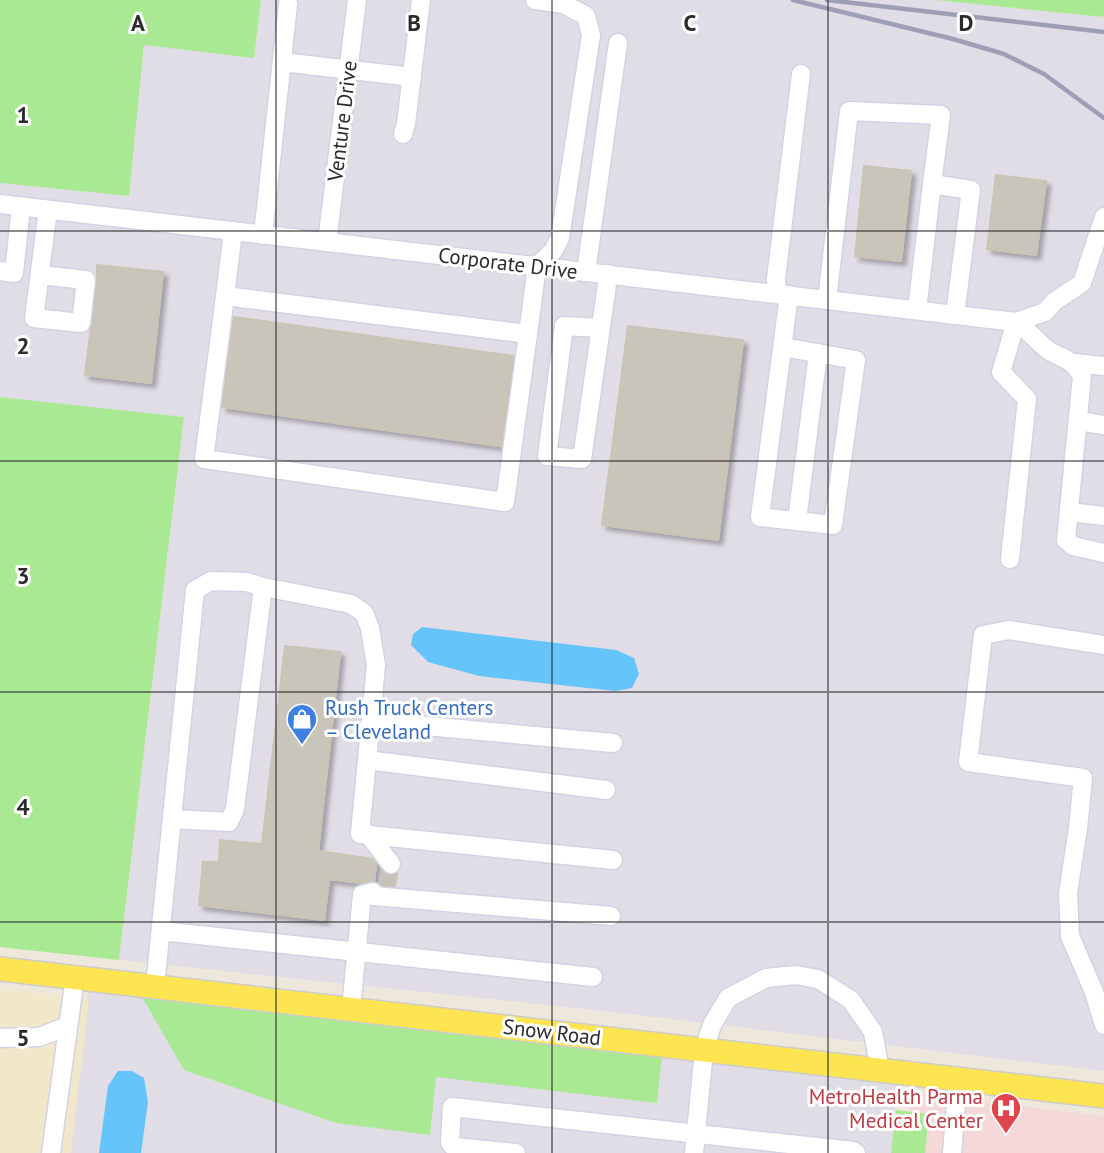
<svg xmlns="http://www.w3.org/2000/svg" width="1104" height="1153" viewBox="0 0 1104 1153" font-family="'PT Sans',sans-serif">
	<defs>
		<filter id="shadow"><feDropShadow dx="4.5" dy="4.5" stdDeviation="2" flood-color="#0004"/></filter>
	</defs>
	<rect width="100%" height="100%" fill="#eee8dc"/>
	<g fill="#e0dde6">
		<path d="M261 0H935L1104 17V1071L604 1011 119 960 184 418 0 397V183L129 196 144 44 254 58Z"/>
		<path d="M88 991 898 1081 891 1153H70Z"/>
	</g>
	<path fill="#f1e8c9" d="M0 988 89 1000 71 1153H0Z"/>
	<path fill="#f5d9d8" d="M912 1093 1104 1116V1153H905Z"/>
	<g fill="#a9e993">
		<path d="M0 0H261L254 58 144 45 129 196 0 183Z"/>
		<path d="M935 0H1104V17Z"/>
		<path d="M0 397 184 417 119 960 0 947Z"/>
		<path d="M142 997 662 1054 657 1103 436 1077 430 1135 336 1123 184 1070Z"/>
		<path d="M896 1110 929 1114 925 1153H891Z"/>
	</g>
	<g fill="#65c4f9">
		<path d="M422 627 616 650 634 658 639 674 632 688 615 691 479 676 428 662 411 645 413 634Z"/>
		<path d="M118 1071H132L144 1078 148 1102 141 1153H99L108 1086Z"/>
	</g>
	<g fill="#c9c5bb" stroke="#cac4b5" stroke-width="2" filter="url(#shadow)">
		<path d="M864 166 911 171 901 261 855 256Z"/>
		<path d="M996 175 1046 181 1036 255 987 249Z"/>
		<path d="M97 265 163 272 151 383 85 375 97 281Z"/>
		<path d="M234 317 513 356 501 446 222 407Z"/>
		<path d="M628 326 743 340 718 540 602 525Z"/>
		<path d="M285 646 340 652 318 851 373 859 376 863 374 881 362 883 329 879 324 920 199 905 203 862H219L220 840 262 844Z"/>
	</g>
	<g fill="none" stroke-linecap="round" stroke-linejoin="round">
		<path stroke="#c7c2b9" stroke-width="18" stroke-dasharray="18 9" stroke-linecap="butt" d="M386 889 391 864"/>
		<g stroke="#d1d3e5" stroke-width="21">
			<g id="minor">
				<path d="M282 62 412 77"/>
				<path d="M403 134 406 124 421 0"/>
				<path d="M0 204 1016 322 1045 312 1055 301 1082 283 1104 217"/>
				<path d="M233 231 225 296 528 334 537 266 553 251 560 238 591 35 586 16 564 4 535 0"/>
				<path d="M263 235 288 4"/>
				<path d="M327 242 357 0"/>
				<path d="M0 271 14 273 21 207"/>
				<path d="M586 272 618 43"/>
				<path d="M40 275 86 280 81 323 34 318 48 210"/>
				<path d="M777 294 776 279 801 74"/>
				<path d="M225 296 204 459 505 502 528 334"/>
				<path d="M827 300 849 111 941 115 932 184"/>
				<path d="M917 310 932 184 971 190 955 315"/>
				<path d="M1016 322C1026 329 1034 337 1042 345 1057 360 1070 354 1082 376L1066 540 1073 546 1104 553"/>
				<path d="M601 328 564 326 547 456 582 459 606 292 608 274"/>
				<path d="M783 347 856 360 833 525 760 517 789 295"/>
				<path d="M1075 363 1104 366"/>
				<path d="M1078 421 1104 425"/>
				<path d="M1069 512 1104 516"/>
				<path d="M797 521 818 353"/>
				<path d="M1010 559 1027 399 1001 372 1016 322"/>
				<path d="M1104 645 1009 630 983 635 968 762 1083 778 1078 828 1068 893 1070 936 1094 992 1104 1025"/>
				<path d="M371 721 613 743"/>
				<path d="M367 760 606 790"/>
				<path d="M172 819 229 822 235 809 263 587"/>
				<path d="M368 834 391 864"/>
				<path d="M362 895 611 916"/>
				<path d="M161 931 593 977"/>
				<path d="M155 986 195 590 211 581 247 582 263 587 351 604 364 613 370 628 376 665 360 834 613 860"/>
				<path d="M351 1009 362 895 373 892"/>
				<path d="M0 1038 39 1037 68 1026"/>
				<path d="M51 1153 75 977"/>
				<path d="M516 1153 454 1147 450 1143 452 1107 853 1151 856 1153"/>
				<path d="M694 1153 704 1050 712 1025 728 998 766 978 796 975 818 979 851 1000 873 1032 880 1070"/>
				<path d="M952 1153 958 1079"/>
			</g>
		</g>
		<g stroke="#ccc" stroke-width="26">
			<path id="major" d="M0 969 1104 1096"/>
		</g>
		<use href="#minor" stroke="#fff" stroke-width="18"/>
		<use href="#major" stroke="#fde552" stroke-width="23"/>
		<g stroke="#9e9fb7" stroke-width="4.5">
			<path d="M793 0 953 39 1004 54 1044 74 1104 118"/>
			<path d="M827 0 1104 32"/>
		</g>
	</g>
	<path fill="none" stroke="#2b2b2b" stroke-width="2" stroke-opacity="0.55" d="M276 0V1153M552 0V1153M828 0V1153M0 231H1104M0 461H1104M0 692H1104M0 922H1104"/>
	<defs>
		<g id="shop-pin" transform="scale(1.575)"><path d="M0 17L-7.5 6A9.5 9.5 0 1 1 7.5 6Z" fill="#3f7fe0" stroke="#fff"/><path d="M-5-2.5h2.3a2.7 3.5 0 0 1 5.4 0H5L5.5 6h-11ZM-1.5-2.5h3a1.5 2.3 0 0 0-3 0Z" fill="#fff"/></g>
		<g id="hospital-pin" transform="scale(1.575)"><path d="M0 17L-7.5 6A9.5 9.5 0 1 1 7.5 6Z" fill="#e0444e" stroke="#fff"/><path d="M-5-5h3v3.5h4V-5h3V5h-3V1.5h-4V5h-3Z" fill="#fff"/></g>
	</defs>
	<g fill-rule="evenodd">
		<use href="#shop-pin" x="302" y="719"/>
		<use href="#hospital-pin" x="1006" y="1108"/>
	</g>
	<g text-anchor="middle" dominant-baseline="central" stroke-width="6" stroke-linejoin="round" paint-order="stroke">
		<g font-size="21" fill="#2b2b2b" stroke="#fff">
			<text transform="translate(342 121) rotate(-83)">Venture Drive</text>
			<text transform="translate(508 263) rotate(7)">Corporate Drive</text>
			<text transform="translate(552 1032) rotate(7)">Snow Road</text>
		</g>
		<g font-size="21" fill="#366cbe" stroke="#fff" text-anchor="start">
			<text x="325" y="707">Rush Truck Centers<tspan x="325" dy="24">– Cleveland</tspan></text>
		</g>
		<g font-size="21" fill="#be3a42" stroke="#fff" text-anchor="end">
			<text x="983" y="1096">MetroHealth Parma<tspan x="983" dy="24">Medical Center</tspan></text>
		</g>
	</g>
	<g font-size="23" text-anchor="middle" font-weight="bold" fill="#2b2b2b" stroke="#fff" stroke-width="6" stroke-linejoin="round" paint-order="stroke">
		<text x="138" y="31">A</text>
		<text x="414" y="31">B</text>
		<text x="690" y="31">C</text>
		<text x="966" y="31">D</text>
		<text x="23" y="123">1</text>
		<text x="23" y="354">2</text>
		<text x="23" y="584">3</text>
		<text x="23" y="815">4</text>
		<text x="23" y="1046">5</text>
	</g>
</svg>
